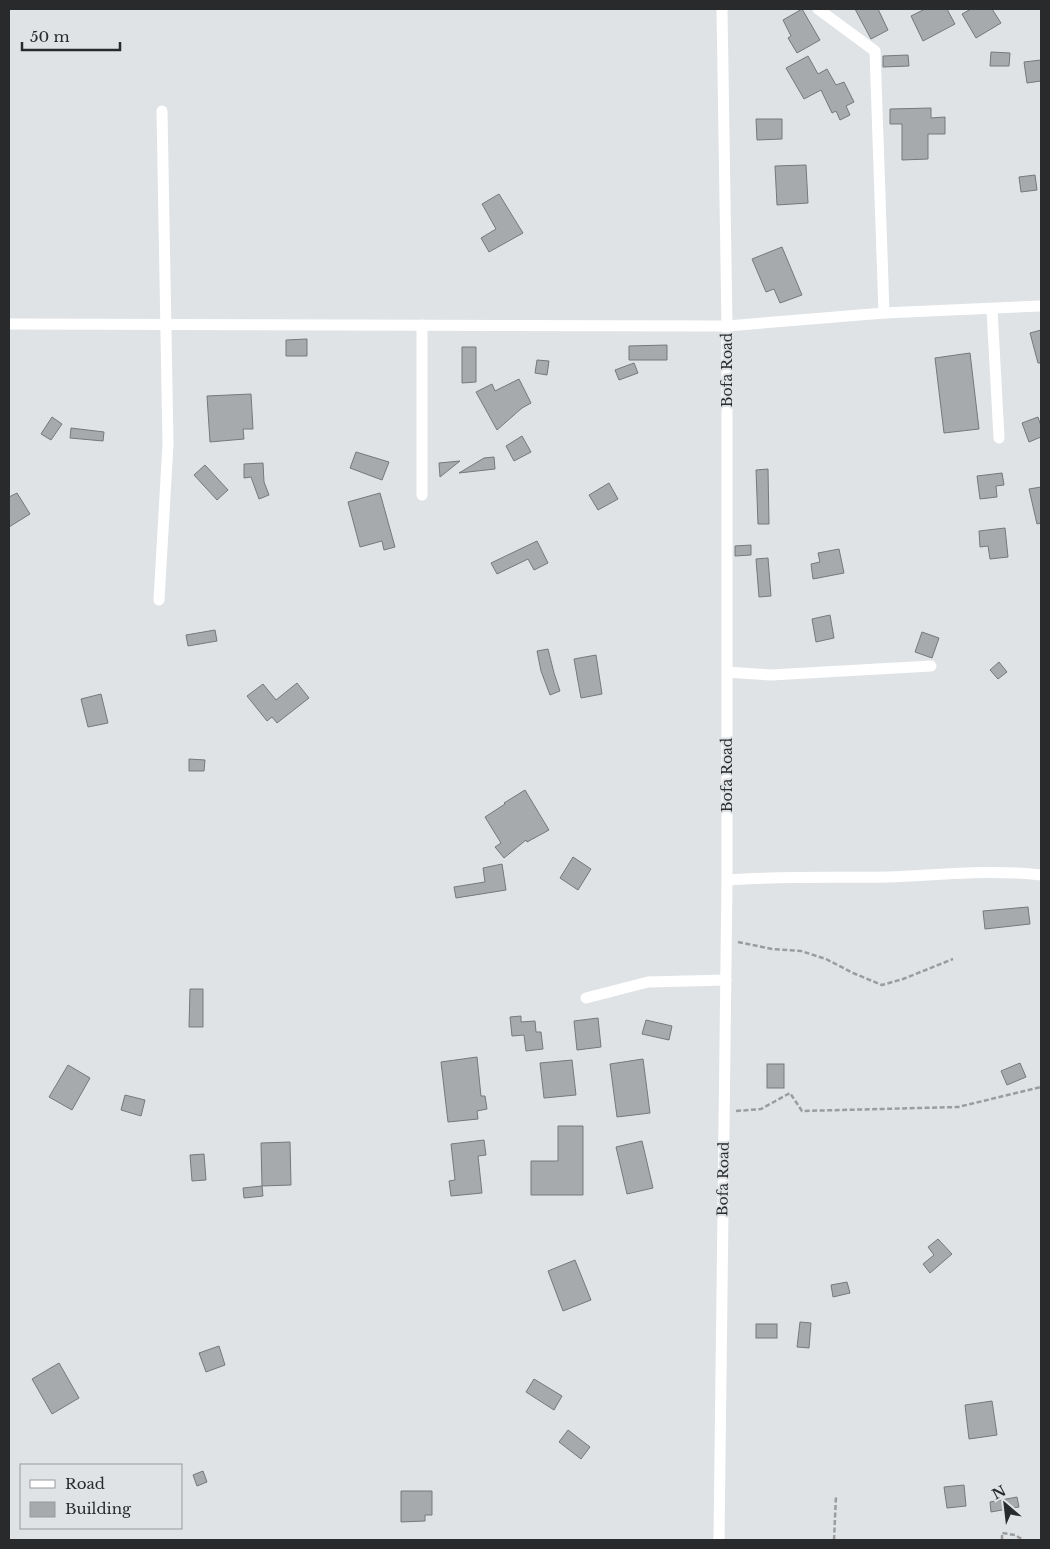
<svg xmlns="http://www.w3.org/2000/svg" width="1050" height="1549" viewBox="0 0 1050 1549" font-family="'Libre Baskerville',serif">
	<rect width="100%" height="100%" fill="#e0e3e6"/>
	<g fill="#a7aaac" stroke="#76787b">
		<path d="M802 9 820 40 797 53 788 38 791 36 783 20Z"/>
		<path d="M855 9H878L888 30 871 39Z"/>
		<path d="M925 9H947L955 24 923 41 911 16Z"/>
		<path d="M971 9H992L1001 23 976 38 962 14Z"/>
		<path d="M991 52 1010 53 1009 66H990Z"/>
		<path d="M908 55 909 66 883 67V56Z"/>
		<path d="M808 56 818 74 827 69 836 85 844 82 854 102 846 106 850 115 840 120 836 111 832 113 821 90 804 99 786 68Z"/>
		<path d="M1041 60V81L1027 83 1024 62Z"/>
		<path d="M931 108V118L945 117V134H928V159L902 160V124H890V109Z"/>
		<path d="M756 119H782V139L757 140Z"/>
		<path d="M806 165 808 203 777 205 775 166Z"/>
		<path d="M1035 175 1037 190 1021 192 1019 177Z"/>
		<path d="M499 194 523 233 489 252 481 238 496 229 482 204Z"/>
		<path d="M782 247 802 295 780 303 774 289 766 292 752 259Z"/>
		<path d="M1041 330V363H1038L1030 333Z"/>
		<path d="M307 339V356H286V340Z"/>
		<path d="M667 345V360H629V346Z"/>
		<path d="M462 347H476V382L462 383Z"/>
		<path d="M970 353 979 429 944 433 935 358Z"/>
		<path d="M537 360 549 361 547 375 535 373Z"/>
		<path d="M634 363 638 373 619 380 615 370Z"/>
		<path d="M519 379 531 403 522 408 497 430 476 392 492 384 495 391Z"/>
		<path d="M251 394 253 429H243L244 439 210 442 207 396Z"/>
		<path d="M52 417 62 424 51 440 41 434Z"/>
		<path d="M1038 417 1041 426V437L1029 442 1022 423Z"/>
		<path d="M71 428 104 432 103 441 70 438Z"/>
		<path d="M522 436 531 452 514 461 506 446Z"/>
		<path d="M356 452 389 462 382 480 350 468Z"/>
		<path d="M494 457 495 469 459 473 484 458Z"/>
		<path d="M460 461 440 477 439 463Z"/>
		<path d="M263 463 264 482 269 495 259 499 251 477 244 478V464Z"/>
		<path d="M205 465 228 490 217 500 194 475Z"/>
		<path d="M768 469 769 524H758L756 470Z"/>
		<path d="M1002 473 1004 485 996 486 997 497 980 499 977 476Z"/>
		<path d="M609 483 618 499 598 510 589 495Z"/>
		<path d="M1041 487V523L1037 524 1029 489Z"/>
		<path d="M17 493 30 514 9 527V497Z"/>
		<path d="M380 493 395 547 384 550 382 541 360 547 348 502Z"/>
		<path d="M1005 528 1008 557 990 559 988 546 980 547 979 531Z"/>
		<path d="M537 541 548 563 534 570 528 559 497 574 491 563Z"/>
		<path d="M751 545V555L735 556V546Z"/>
		<path d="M839 549 844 573 813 579 811 564 820 562 818 553Z"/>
		<path d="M768 558 771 596 759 597 756 559Z"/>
		<path d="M830 615 834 638 816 642 812 619Z"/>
		<path d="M215 630 217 641 188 646 186 635Z"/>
		<path d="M922 632 939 638 932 658 915 652Z"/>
		<path d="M548 649 554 673 560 691 550 695 541 671 537 651Z"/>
		<path d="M596 655 602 694 581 698 574 659Z"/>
		<path d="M999 662 1007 672 998 679 990 670Z"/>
		<path d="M297 683 309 698 277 723 272 717 267 721 247 696 263 684 276 700Z"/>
		<path d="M101 694 108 723 88 727 81 699Z"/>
		<path d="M189 759 205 760 204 771H189Z"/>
		<path d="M525 790 549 830 527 842 526 840 504 858 495 847 501 843 485 817 505 804 504 803Z"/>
		<path d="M573 857 591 869 578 890 560 878Z"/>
		<path d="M502 864 506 890 456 898 454 887 485 882 483 868Z"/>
		<path d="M1028 907 1030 924 985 929 983 911Z"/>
		<path d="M190 989H203V1027H189Z"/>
		<path d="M521 1016V1022L535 1021 536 1032H541L543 1049 526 1051 524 1035 512 1036 510 1017Z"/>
		<path d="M598 1018 601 1047 577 1050 574 1021Z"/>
		<path d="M646 1020 672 1026 669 1040 642 1034Z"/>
		<path d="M477 1057 481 1096H485L487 1109 477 1111 478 1119 448 1122 441 1062Z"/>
		<path d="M643 1059 650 1113 617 1117 610 1064Z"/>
		<path d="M572 1060 576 1095 544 1098 540 1063Z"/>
		<path d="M1020 1063 1026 1077 1007 1085 1001 1071Z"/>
		<rect x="767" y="1064" width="17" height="24"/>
		<path d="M68 1065 90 1078 72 1110 49 1097Z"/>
		<path d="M125 1095 145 1100 141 1116 121 1110Z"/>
		<path d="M558 1126H583V1195H531V1161H558Z"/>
		<path d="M484 1140 486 1155 478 1156 482 1193 451 1196 449 1181 455 1180 451 1144Z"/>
		<path d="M642 1141 653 1188 627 1194 616 1147Z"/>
		<path d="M290 1142 291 1185 262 1186 261 1143Z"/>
		<path d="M204 1154 206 1180 192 1181 190 1155Z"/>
		<path d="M262 1186 263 1196 244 1198 243 1188Z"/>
		<path d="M938 1239 952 1254 930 1273 923 1264 934 1255 928 1247Z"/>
		<path d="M575 1260 591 1300 563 1311 548 1271Z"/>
		<path d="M847 1282 850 1293 833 1297 831 1285Z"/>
		<path d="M800 1322 811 1323 809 1348 797 1347Z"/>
		<rect x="756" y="1324" width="21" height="14"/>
		<path d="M219 1346 225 1365 206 1372 199 1353Z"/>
		<path d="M59 1363 79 1398 52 1414 32 1379Z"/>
		<path d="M534 1379 562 1396 554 1410 526 1392Z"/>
		<path d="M992 1401 997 1435 969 1439 965 1405Z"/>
		<path d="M568 1430 590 1447 581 1459 559 1442Z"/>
		<path d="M203 1471 207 1482 197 1486 193 1475Z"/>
		<path d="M964 1485 966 1506 947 1508 944 1487Z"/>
		<path d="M401 1491H432V1515H425V1521L401 1522Z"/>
		<path d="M1017 1497 1019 1507 991 1512 990 1502Z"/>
	</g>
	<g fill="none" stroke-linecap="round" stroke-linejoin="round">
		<g stroke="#9a9c9e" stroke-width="2.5" stroke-dasharray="5 2.5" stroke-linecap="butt">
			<path d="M738 942 772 949 801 951 826 959 853 973 882 985 903 979 953 959"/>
			<path d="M736 1111 761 1109 790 1093 802 1111 958 1107 1041 1087"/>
			<path d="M834 1540 836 1496"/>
			<path d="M1002 1540V1533L1015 1535 1023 1540"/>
		</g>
		<g stroke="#fff" stroke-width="11">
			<path d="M818 9 875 51 884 313"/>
			<path d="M992 309 999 438"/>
			<path d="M9 324 727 326 884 313 1041 306"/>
			<path d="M422 495V325"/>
			<path d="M159 600 168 444 162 111"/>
			<path d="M727 672 771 675 931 666"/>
			<path d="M727 880C781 876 835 878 888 877 940 875 990 869 1041 875"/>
			<path d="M586 998 648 982 726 980"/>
			<path d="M719 1540 727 880V326L722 9"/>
		</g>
	</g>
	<g text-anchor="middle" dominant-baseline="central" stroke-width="4" stroke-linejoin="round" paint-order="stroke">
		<g font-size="14" fill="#292a2b" stroke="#e0e3e6">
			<text transform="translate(727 370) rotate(-90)">Bofa Road</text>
			<text transform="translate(727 775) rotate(-90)">Bofa Road</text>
			<text transform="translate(723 1179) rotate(-89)">Bofa Road</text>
		</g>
	</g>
	<rect width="1050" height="1549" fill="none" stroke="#292a2b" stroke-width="20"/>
	<rect x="20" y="1464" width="162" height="65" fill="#e0e3e6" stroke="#97999b"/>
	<rect x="30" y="1480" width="25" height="8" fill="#ffffff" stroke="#97999b"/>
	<text x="65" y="1489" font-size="15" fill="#292a2b">Road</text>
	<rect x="30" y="1502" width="25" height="15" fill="#a7aaac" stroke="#97999b"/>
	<text x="65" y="1514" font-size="15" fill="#292a2b">Building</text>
	<g transform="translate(1005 1504) rotate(332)" stroke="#e0e3e6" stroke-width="4" paint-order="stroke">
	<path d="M0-4L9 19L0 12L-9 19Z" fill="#292a2b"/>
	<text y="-8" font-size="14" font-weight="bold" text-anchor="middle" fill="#292a2b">N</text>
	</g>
	<path d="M22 42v8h98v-8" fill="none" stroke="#292a2b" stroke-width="2.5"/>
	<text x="30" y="42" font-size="15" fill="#292a2b" stroke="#e0e3e6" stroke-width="4" paint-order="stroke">50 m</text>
</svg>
